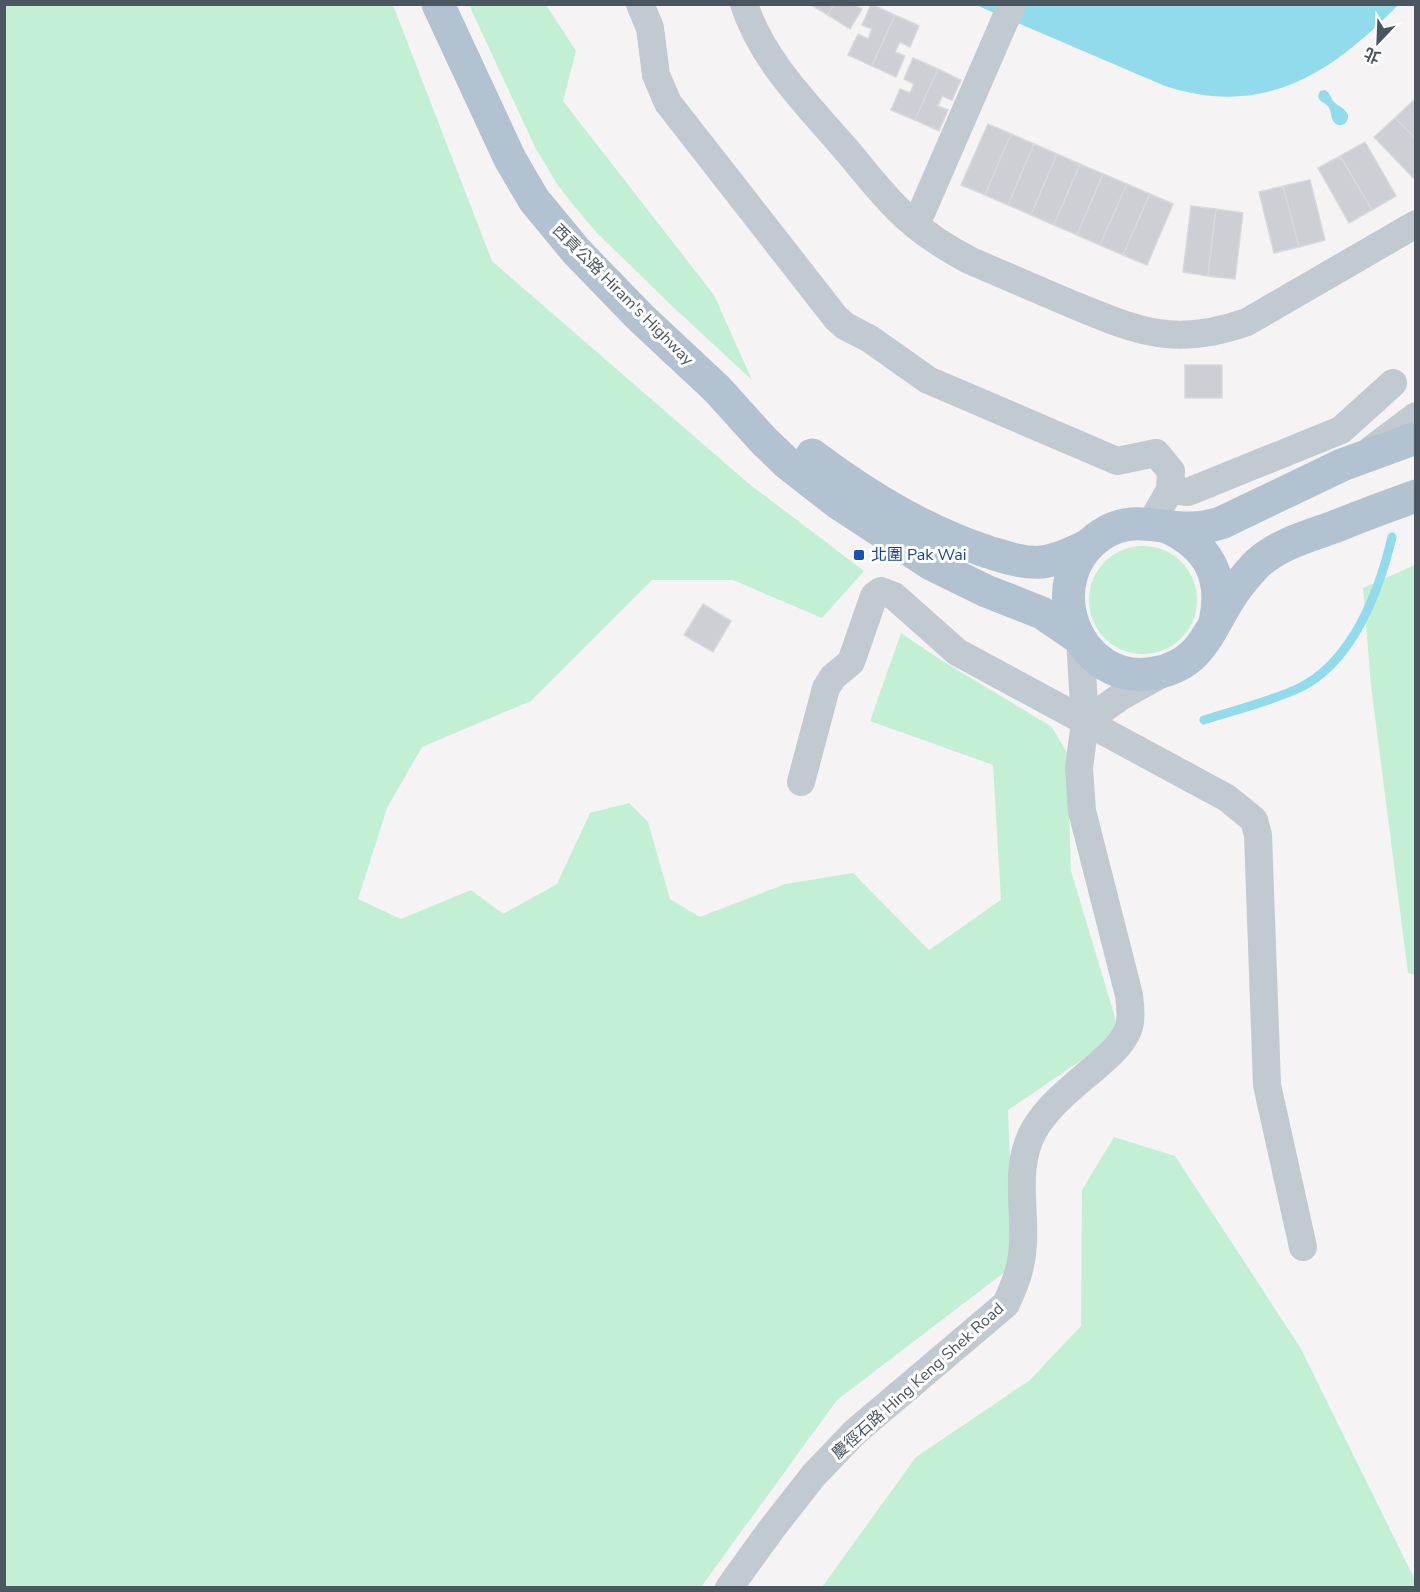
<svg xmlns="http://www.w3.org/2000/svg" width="1420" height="1592" viewBox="0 0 1420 1592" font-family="'Nunito Sans','Noto Sans TC',sans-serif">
	<rect width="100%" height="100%" fill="#f5f3f3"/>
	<g fill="#c3f0d4">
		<path d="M5 5H393L492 261 748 483 864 571 822 618 733 580H652L531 701 422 747 387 808 358 899 401 919 471 890 503 914 557 884 590 813 629 803 648 822 670 899 700 917 785 884 853 873 929 950 1001 900 993 765 870 721 901 633 941 660 1052 727 1067 753 1071 871 1120 1034 1008 1110 1014 1265 837 1400 701 1587 5 1588Z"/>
		<path d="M469 5H546L576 51 563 101 714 295 752 380 671 305 597 233 574 206 557 184 535 147Z"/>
		<circle cx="1143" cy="600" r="54"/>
		<path d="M1415 565V975L1408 973 1371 686 1363 588Z"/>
		<path d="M1114 1137 1175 1156 1300 1347 1415 1580V1587H822L916 1457 1030 1380 1081 1326 1082 1190Z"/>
	</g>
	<g fill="#91dbec">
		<path d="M976 5H1398C1331 74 1263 118 1165 86Z"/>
		<path d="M1325 90C1331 94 1330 97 1334 102 1338 106 1346 109 1348 115 1349 122 1342 128 1336 124 1330 120 1332 111 1328 106 1323 101 1320 103 1318 96L1320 91Z"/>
	</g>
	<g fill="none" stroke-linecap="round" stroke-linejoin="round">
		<path stroke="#91dbec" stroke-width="9" d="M1204 720C1235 710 1268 702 1297 689 1352 664 1379 592 1392 537"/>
	</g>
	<g fill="#cdcfd5" stroke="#d7d9de" stroke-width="1.5">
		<path d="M809 4H834L828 15Z"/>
		<path d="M834 4H853L862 9 850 29 828 15Z"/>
		<path d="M871 4 895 15 872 66 848 55 858 34 868 39 872 29 862 25Z"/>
		<path d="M895 15 919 26 910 47 900 42 895 52 905 56 896 77 872 66Z"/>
		<path d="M913 58 938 69 915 120 891 110 900 89 910 93 914 84 904 79Z"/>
		<path d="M938 69 961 80 952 100 942 96 938 106 948 110 939 131 915 120Z"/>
		<path d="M1414 100 1416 102V139L1395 118Z"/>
		<path d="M1395 118 1416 139V181L1374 137Z"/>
		<path d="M988 124 1011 134 985 195 961 185Z"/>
		<path d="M1011 134 1034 144 1008 205 985 195Z"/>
		<path d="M1365 142 1396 196 1372 210 1340 156Z"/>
		<path d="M1034 144 1057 154 1031 215 1008 205Z"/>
		<path d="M1057 154 1080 164 1054 225 1031 215Z"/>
		<path d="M1340 156 1372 210 1349 223 1318 168Z"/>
		<path d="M1080 164 1103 174 1077 235 1054 225Z"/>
		<path d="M1103 174 1127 184 1100 245 1077 235Z"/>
		<path d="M1310 180 1325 240 1299 247 1283 186Z"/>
		<path d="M1127 184 1150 194 1123 255 1100 245Z"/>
		<path d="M1283 186 1299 247 1274 253 1259 192Z"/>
		<path d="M1150 194 1173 204 1147 265 1123 255Z"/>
		<path d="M1191 206 1216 209 1208 276 1183 272Z"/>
		<path d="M1216 209 1243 213 1235 279 1208 276Z"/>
		<rect x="1185" y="365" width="37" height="33"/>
		<path d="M703 604 731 621 713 652 684 635Z"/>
	</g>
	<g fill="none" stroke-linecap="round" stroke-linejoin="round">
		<g stroke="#c1cad1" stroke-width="28">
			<path d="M640 4 650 28 656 75 668 103 836 318 845 326 870 339 928 380 1117 461 1156 453 1171 471 1170 490 1151 523"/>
			<path d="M744 4C762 60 806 103 843 146 864 170 883 197 907 218 926 235 948 249 971 261 1004 275 1036 289 1069 303 1137 331 1173 348 1247 322L1416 224"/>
			<path d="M916 225 1012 4"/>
			<path d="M1372 449 1416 416"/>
			<path d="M1170 490 1188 492 1341 430 1393 383"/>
			<path d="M1085 722 1120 697 1165 672"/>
			<path d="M801 782 826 688 833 677 851 662 874 596 881 591 894 596 957 652 1227 798 1254 820 1258 835 1267 1085 1303 1247"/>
			<path d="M729 1588 770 1531 813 1476 855 1432 1006 1304C1016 1282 1022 1267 1023 1243 1025 1204 1014 1166 1034 1130 1048 1106 1070 1089 1091 1071 1105 1059 1123 1045 1129 1027 1132 1017 1130 1004 1129 995L1082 811 1079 768 1085 722 1080 639"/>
		</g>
		<g stroke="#b3c2d0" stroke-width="33">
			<path d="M438 4 510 159 534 200 577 252 640 317 717 389 764 441 788 464 838 503 931 564 986 591 1042 613 1080 639"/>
			<path d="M1416 438 1342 465 1221 523C1211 526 1201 528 1190 528 1158 529 1132 514 1101 535 1036 579 1076 688 1155 673 1200 665 1208 633 1229 599 1236 588 1245 577 1254 567 1275 545 1306 537 1334 527 1361 516 1388 506 1416 496"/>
			<path d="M812 455C867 496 922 530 988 552 1005 557 1024 564 1042 562 1059 560 1074 552 1089 545"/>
			<path d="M1167 527C1209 546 1225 577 1215 622"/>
		</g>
	</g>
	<rect fill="#1a4fb4" stroke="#fff" stroke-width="2" x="853" y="549" width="12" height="12" rx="3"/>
	<g text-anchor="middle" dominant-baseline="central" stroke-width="6" stroke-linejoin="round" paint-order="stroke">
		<g font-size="16" fill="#4a5660" stroke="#fff">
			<text transform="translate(623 295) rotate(45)">西貢公路 Hiram's Highway</text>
			<text transform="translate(918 1381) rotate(-42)">慶徑石路 Hing Keng Shek Road</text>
		</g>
		<g font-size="16" fill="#164399" stroke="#fff" text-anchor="start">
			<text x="871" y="555">北圍 Pak Wai</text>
		</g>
	</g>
	<rect width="1420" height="1592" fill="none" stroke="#4a5660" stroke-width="12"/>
	<g transform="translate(1378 42) rotate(203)" stroke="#ffffff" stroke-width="4.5" paint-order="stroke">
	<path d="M0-4.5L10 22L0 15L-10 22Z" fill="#4a5660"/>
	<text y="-9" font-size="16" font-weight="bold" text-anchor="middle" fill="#4a5660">北</text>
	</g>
</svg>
